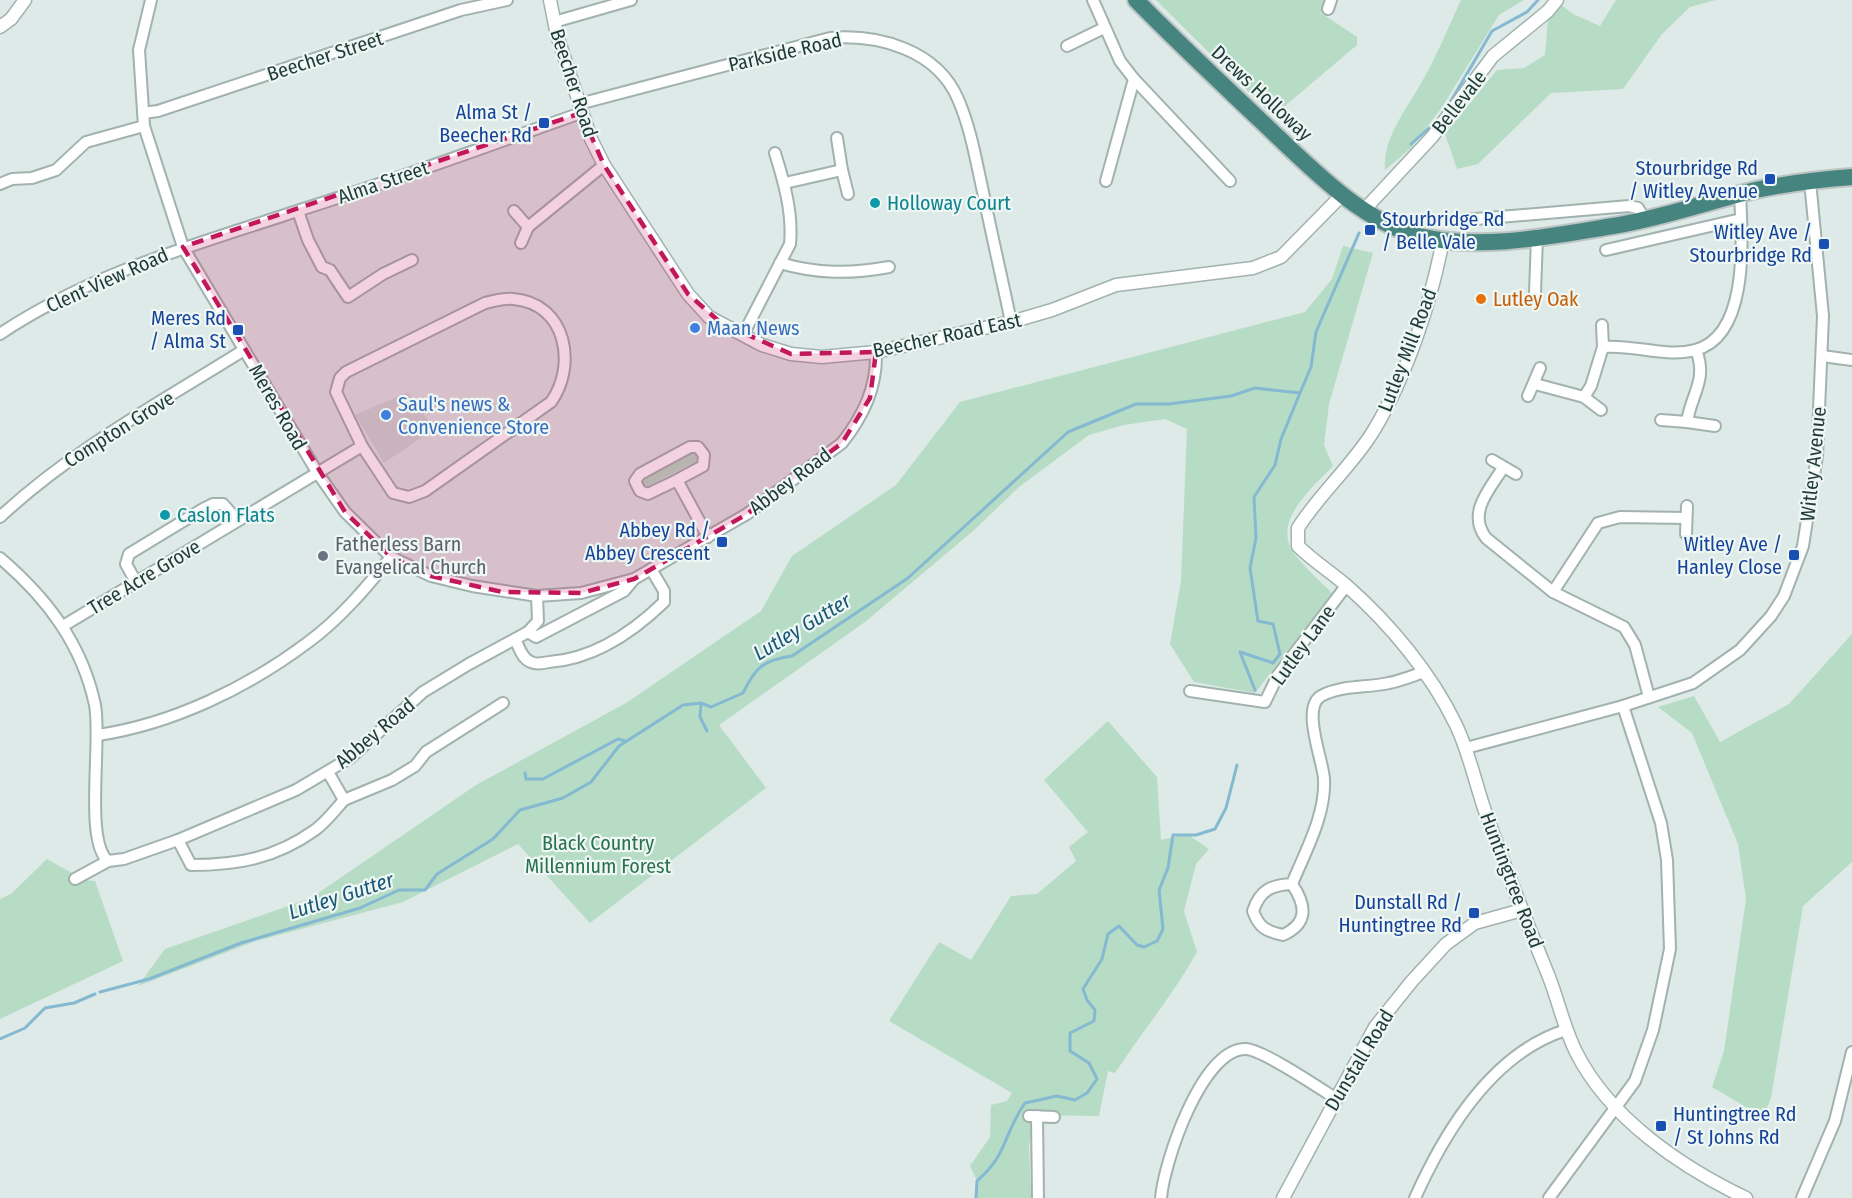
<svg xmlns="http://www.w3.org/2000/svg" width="1852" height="1198" viewBox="0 0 1852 1198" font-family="'Fira Sans Condensed',sans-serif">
	<rect width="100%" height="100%" fill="#deeae7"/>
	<path fill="#ccdad6" d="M408 392 434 429 384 463 355 415Z"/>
	<g fill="#b6dcc6">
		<path d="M1156 0H1326L1321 13 1357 37V45L1273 116Z"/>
		<path d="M1461 0H1524L1499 15 1442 107 1412 147 1385 170C1383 137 1405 112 1420 85 1436 58 1448 28 1461 0Z"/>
		<path d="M1616 0H1716L1690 7 1662 34 1623 89 1551 93 1478 164 1457 169 1445 134 1497 70 1524 68 1545 55 1548 19 1557 2 1573 14 1600 26Z"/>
		<path d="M1343 246 1373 253 1329 404 1324 445 1333 466C1312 488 1269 523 1296 556 1306 569 1320 581 1332 593L1255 693 1194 682 1170 644 1181 581 1187 429 1165 419 1124 425 1089 435 1019 487 973 531 865 622 719 725 766 788 590 923 518 844 403 902 256 941 138 986 165 949 311 898 476 785 626 703 761 611 792 556 896 485 960 402 1305 312 1332 279Z"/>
		<path d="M692 452 696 453 697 461 644 488 639 482 643 478Z"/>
		<path d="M1852 634V862L1803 906 1771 1098 1763 1117 1712 1087 1724 1051 1746 899 1738 844 1692 733 1658 707 1694 696 1720 742 1789 704Z"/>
		<path d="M1108 721 1157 777 1161 840 1187 834 1209 849 1196 864 1184 911 1197 952C1173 995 1142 1032 1115 1073L1108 1071 1099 1116 1034 1115 1029 1146 1031 1198H976L977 1181 970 1166 990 1137 991 1105 1007 1101 1012 1093 889 1021 939 942 971 960 1011 896 1037 894 1076 861 1069 847 1088 832 1044 780Z"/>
		<path d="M47 859 72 873 75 879 95 881 123 961 0 1019V899L11 894Z"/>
	</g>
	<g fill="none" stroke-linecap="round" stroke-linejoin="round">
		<g stroke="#84b9d1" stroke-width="3">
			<path d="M1448 106 1492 31 1527 12 1538 0"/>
			<path d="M1411 144 1437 121"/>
			<path d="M1255 690 1240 652 1273 663 1280 654 1273 624 1258 621 1250 568 1256 538 1254 497 1275 465 1281 439 1300 393"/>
			<path d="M701 704 700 717 707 731"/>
			<path d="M525 773 526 779H543L618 739 625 741"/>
			<path d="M100 992 149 979 241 943 360 908 399 890H425L437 874 493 839 520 810 563 798 591 782 619 746 683 705 701 703 711 707 743 693C755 668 763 660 792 656L908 578 1068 432 1136 404H1169L1231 396 1255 388 1300 393 1311 367 1316 332 1359 233"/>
			<path d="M0 1039 25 1028 45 1008 74 1003 95 994"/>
			<path d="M976 1198 977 1181C1009 1153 1003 1134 1025 1103L1057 1096 1075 1100 1087 1093 1097 1079 1089 1063 1070 1051V1033L1094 1021 1095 1010 1087 1000 1083 989 1102 959 1108 934 1119 926 1137 945 1144 947 1157 941 1163 929 1159 890 1168 868 1173 835H1196L1215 829 1226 808 1237 765"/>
		</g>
		<g stroke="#a1b2af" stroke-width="14">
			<g id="minor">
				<path d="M151 0 139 50 144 126 183 247 317 472 345 512 391 557 431 576 472 586 537 596 581 593 634 579"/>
				<path d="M1093 0 1120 61 1134 79 1230 181"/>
				<path d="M1328 9 1331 0"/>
				<path d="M554 22 631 0"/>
				<path d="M1067 46 1104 28"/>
				<path d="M579 104 830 38C879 34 937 50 958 99 971 129 976 161 983 192 992 236 1002 279 1011 322"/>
				<path d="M143 113 158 111 461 10 507 0"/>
				<path d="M837 138 842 170"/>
				<path d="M1106 181 1134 79"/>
				<path d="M785 183 842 170 848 194"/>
				<path d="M0 184 12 179 32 178 56 170 86 142 144 126"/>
				<path d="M298 211 308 240 322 267 330 270 348 297 383 274 412 260"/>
				<path d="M514 211 528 227 521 243"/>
				<path d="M1464 220 1629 206 1638 208 1645 220"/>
				<path d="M528 227 604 165"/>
				<path d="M1606 250 1741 219"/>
				<path d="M780 263C817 274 851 274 889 267"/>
				<path d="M1535 293 1537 237"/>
				<path d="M1602 325 1603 347"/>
				<path d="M0 334C91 273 195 245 297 211 393 181 487 146 581 113"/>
				<path d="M743 335 790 244C793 213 784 182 775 153"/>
				<path d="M1822 356 1852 360"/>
				<path d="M1535 384 1584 397 1591 386 1603 347C1633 344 1666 358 1695 350 1750 336 1742 237 1740 194"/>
				<path d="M1528 396 1540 368"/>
				<path d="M1584 397 1601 410"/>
				<path d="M1661 420 1687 422C1691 394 1708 380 1696 350"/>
				<path d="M1687 422 1715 426"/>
				<path d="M1492 460 1516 474"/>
				<path d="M1503 468C1489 490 1467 513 1486 538L1553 592 1624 627 1635 645 1649 697"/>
				<path d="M677 480 703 466 704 455 698 447H690L640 474 635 481 640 491 648 494 677 480 708 537"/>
				<path d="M0 517C73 449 161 402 244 350"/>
				<path d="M1686 534 1687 506"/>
				<path d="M0 558C47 598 82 644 95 705 102 741 84 841 108 861"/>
				<path d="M136 582 126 564 129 554 203 509 213 504H223L237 520"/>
				<path d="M1553 592 1598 523 1620 517 1686 518"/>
				<path d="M63 626 362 446 336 392 340 378 346 372 485 303C494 301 504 298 513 299 567 303 577 366 551 402L425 491 409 497 393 493 362 446"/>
				<path d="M528 632 538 621 537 596"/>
				<path d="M515 639C519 647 522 659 531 662 536 665 544 663 549 662 593 659 633 632 664 602V591L651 569"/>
				<path d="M1190 691 1265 702 1278 675 1346 586"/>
				<path d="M98 735C172 724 247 688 307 643 339 620 366 588 391 557"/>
				<path d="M1466 748 1623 706 1693 683 1740 650 1771 616 1784 596 1803 546 1817 456 1823 316 1810 181"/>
				<path d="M344 800 392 780 415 766 426 752 503 703"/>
				<path d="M178 840 191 865C238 865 276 858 315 830 326 822 335 810 344 800L328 772"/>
				<path d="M75 879 108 861 124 859 178 840 296 790 350 758 423 692 469 664 528 632 536 637 624 591 634 579 747 514 842 443C864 415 877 387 876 352"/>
				<path d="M1292 884C1271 885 1260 890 1253 911 1259 928 1266 931 1283 935 1309 923 1306 905 1292 884 1305 852 1326 815 1324 779 1323 760 1301 708 1321 696 1340 685 1367 688 1389 683 1400 681 1412 676 1424 672"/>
				<path d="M1029 1116 1054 1117"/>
				<path d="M1037 1116 1038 1198"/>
				<path d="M1161 1198C1164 1162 1202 1048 1246 1049 1263 1050 1318 1087 1335 1098"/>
				<path d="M1415 1198C1445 1131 1492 1053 1566 1030"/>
				<path d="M1549 1198 1635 1081 1653 1030 1670 949 1667 860 1661 823 1623 706"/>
				<path d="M1802 1198 1835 1121 1852 1052"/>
			</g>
		</g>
		<g stroke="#a1b2af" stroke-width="15">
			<g id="tertiary">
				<path d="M550 0 557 35 591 139 604 165 688 294 709 317 762 345 791 354 822 357 876 352 1011 322 1052 310 1116 285 1253 268 1281 257 1343 194"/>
				<path d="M0 27 11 19 25 0"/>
				<path d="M1365 209 1432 137 1493 56 1548 11 1557 0"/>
				<path d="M1443 239C1432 300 1406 377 1374 430 1353 465 1320 493 1298 528V546C1313 561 1331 572 1347 586 1390 624 1431 673 1456 725 1469 752 1475 782 1485 811 1504 865 1525 918 1547 972 1558 998 1563 1026 1576 1052 1609 1118 1681 1167 1746 1198"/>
				<path d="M1283 1198 1375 1027 1412 981 1446 944 1475 923 1522 910"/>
			</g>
		</g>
		<g stroke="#bcc4c3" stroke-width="20">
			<path id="trunk" d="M1136 0C1176 41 1218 80 1260 120 1304 161 1359 221 1419 236 1480 251 1552 236 1613 226 1657 219 1698 205 1740 194 1776 184 1815 180 1852 177"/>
		</g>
		<use href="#minor" stroke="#fff" stroke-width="10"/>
		<use href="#tertiary" stroke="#fff" stroke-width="12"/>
		<use href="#trunk" stroke="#46847f" stroke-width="16"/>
	</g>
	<path fill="#c2185b" fill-opacity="0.2" stroke="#c2185b" stroke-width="4.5" stroke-dasharray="12 8" stroke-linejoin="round" d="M581 113 604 165 688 294 721 323 791 354 876 352 870 398 842 443 747 514 634 579 581 593 502 592 431 576 391 557 345 512 183 247Z"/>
	<g fill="#1a4fb4" stroke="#eef7f4" stroke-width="2">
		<rect x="538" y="117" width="12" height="12" rx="3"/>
		<rect x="1764" y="173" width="12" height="12" rx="3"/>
		<rect x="1364" y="224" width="12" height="12" rx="3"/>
		<rect x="1818" y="238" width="12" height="12" rx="3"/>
		<rect x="232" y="324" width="12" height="12" rx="3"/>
		<rect x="716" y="536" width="12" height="12" rx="3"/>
		<rect x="1788" y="549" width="12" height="12" rx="3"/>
		<rect x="1468" y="907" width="12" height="12" rx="3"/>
		<rect x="1655" y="1120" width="12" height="12" rx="3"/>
	</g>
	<g fill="#0f9aa8" stroke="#eef7f4" stroke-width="2">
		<circle cx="875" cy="203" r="6"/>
		<circle cx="165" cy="515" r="6"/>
	</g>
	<circle fill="#e8710a" stroke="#eef7f4" stroke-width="2" cx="1481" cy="299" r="6"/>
	<g fill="#3f7fe0" stroke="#eef7f4" stroke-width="2">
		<circle cx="695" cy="328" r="6"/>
		<circle cx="386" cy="415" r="6"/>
	</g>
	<circle fill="#6b7280" stroke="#eef7f4" stroke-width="2" cx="323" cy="556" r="6"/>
	<g text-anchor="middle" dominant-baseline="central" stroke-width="4.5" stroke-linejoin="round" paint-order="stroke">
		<g font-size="20" fill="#1f3a37" stroke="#eef7f4">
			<text transform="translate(785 52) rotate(-13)">Parkside Road</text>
			<text transform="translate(325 56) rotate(-18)">Beecher Street</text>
			<text transform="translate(574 83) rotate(72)">Beecher Road</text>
			<text transform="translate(1262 93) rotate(43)">Drews Holloway</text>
			<text transform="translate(1459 102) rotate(-52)">Bellevale</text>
			<text transform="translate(383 182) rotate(-19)">Alma Street</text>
			<text transform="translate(107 280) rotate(-24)">Clent View Road</text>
			<text transform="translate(947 335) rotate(-12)">Beecher Road East</text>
			<text transform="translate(1407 350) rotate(-69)">Lutley Mill Road</text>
			<text transform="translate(278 407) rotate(60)">Meres Road</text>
			<text transform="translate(119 429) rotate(-32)">Compton Grove</text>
			<text transform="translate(1813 464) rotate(-84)">Witley Avenue</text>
			<text transform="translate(790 481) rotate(-37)">Abbey Road</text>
			<text transform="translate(144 577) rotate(-31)">Tree Acre Grove</text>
			<text transform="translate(1303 645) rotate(-54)">Lutley Lane</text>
			<text transform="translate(375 733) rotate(-40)">Abbey Road</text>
			<text transform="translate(1512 880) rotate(69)">Huntingtree Road</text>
			<text transform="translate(1359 1060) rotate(-59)">Dunstall Road</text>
		</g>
		<g font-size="20" fill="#164399" stroke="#eef7f4" text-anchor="end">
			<text x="532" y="112">Alma St /<tspan x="532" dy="23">Beecher Rd</tspan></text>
			<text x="1758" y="168">Stourbridge Rd<tspan x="1758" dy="23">/ Witley Avenue</tspan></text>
			<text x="1382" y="219" text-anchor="start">Stourbridge Rd<tspan x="1382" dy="23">/ Belle Vale</tspan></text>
			<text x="1812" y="232">Witley Ave /<tspan x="1812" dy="23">Stourbridge Rd</tspan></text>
			<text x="226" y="318">Meres Rd<tspan x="226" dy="23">/ Alma St</tspan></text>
			<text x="710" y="530">Abbey Rd /<tspan x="710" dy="23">Abbey Crescent</tspan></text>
			<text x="1782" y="544">Witley Ave /<tspan x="1782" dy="23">Hanley Close</tspan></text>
			<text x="1462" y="902">Dunstall Rd /<tspan x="1462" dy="23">Huntingtree Rd</tspan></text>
			<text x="1673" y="1114" text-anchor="start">Huntingtree Rd<tspan x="1673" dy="23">/ St Johns Rd</tspan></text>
		</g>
		<g font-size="20" fill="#0d838f" stroke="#eef7f4" text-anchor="start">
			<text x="887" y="203">Holloway Court</text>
			<text x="177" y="515">Caslon Flats</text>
		</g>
		<g font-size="20" fill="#c56008" stroke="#eef7f4" text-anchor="start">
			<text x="1493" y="299">Lutley Oak</text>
		</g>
		<g font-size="20" fill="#366cbe" stroke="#eef7f4" text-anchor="start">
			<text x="707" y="328">Maan News</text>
			<text x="398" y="404">Saul's news &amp;<tspan x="398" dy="23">Convenience Store</tspan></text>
		</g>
		<g font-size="20" fill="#5b616d" stroke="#eef7f4" text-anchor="start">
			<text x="335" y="544">Fatherless Barn<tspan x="335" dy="23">Evangelical Church</tspan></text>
		</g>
		<g font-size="20" fill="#297150" stroke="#eef7f4">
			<text x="598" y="843">Black Country<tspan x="598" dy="23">Millennium Forest</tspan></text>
		</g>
		<g font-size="21" font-style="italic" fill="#195877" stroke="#eef7f4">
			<text transform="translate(802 627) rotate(-31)">Lutley Gutter</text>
			<text transform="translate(341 896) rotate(-18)">Lutley Gutter</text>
		</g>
	</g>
</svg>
